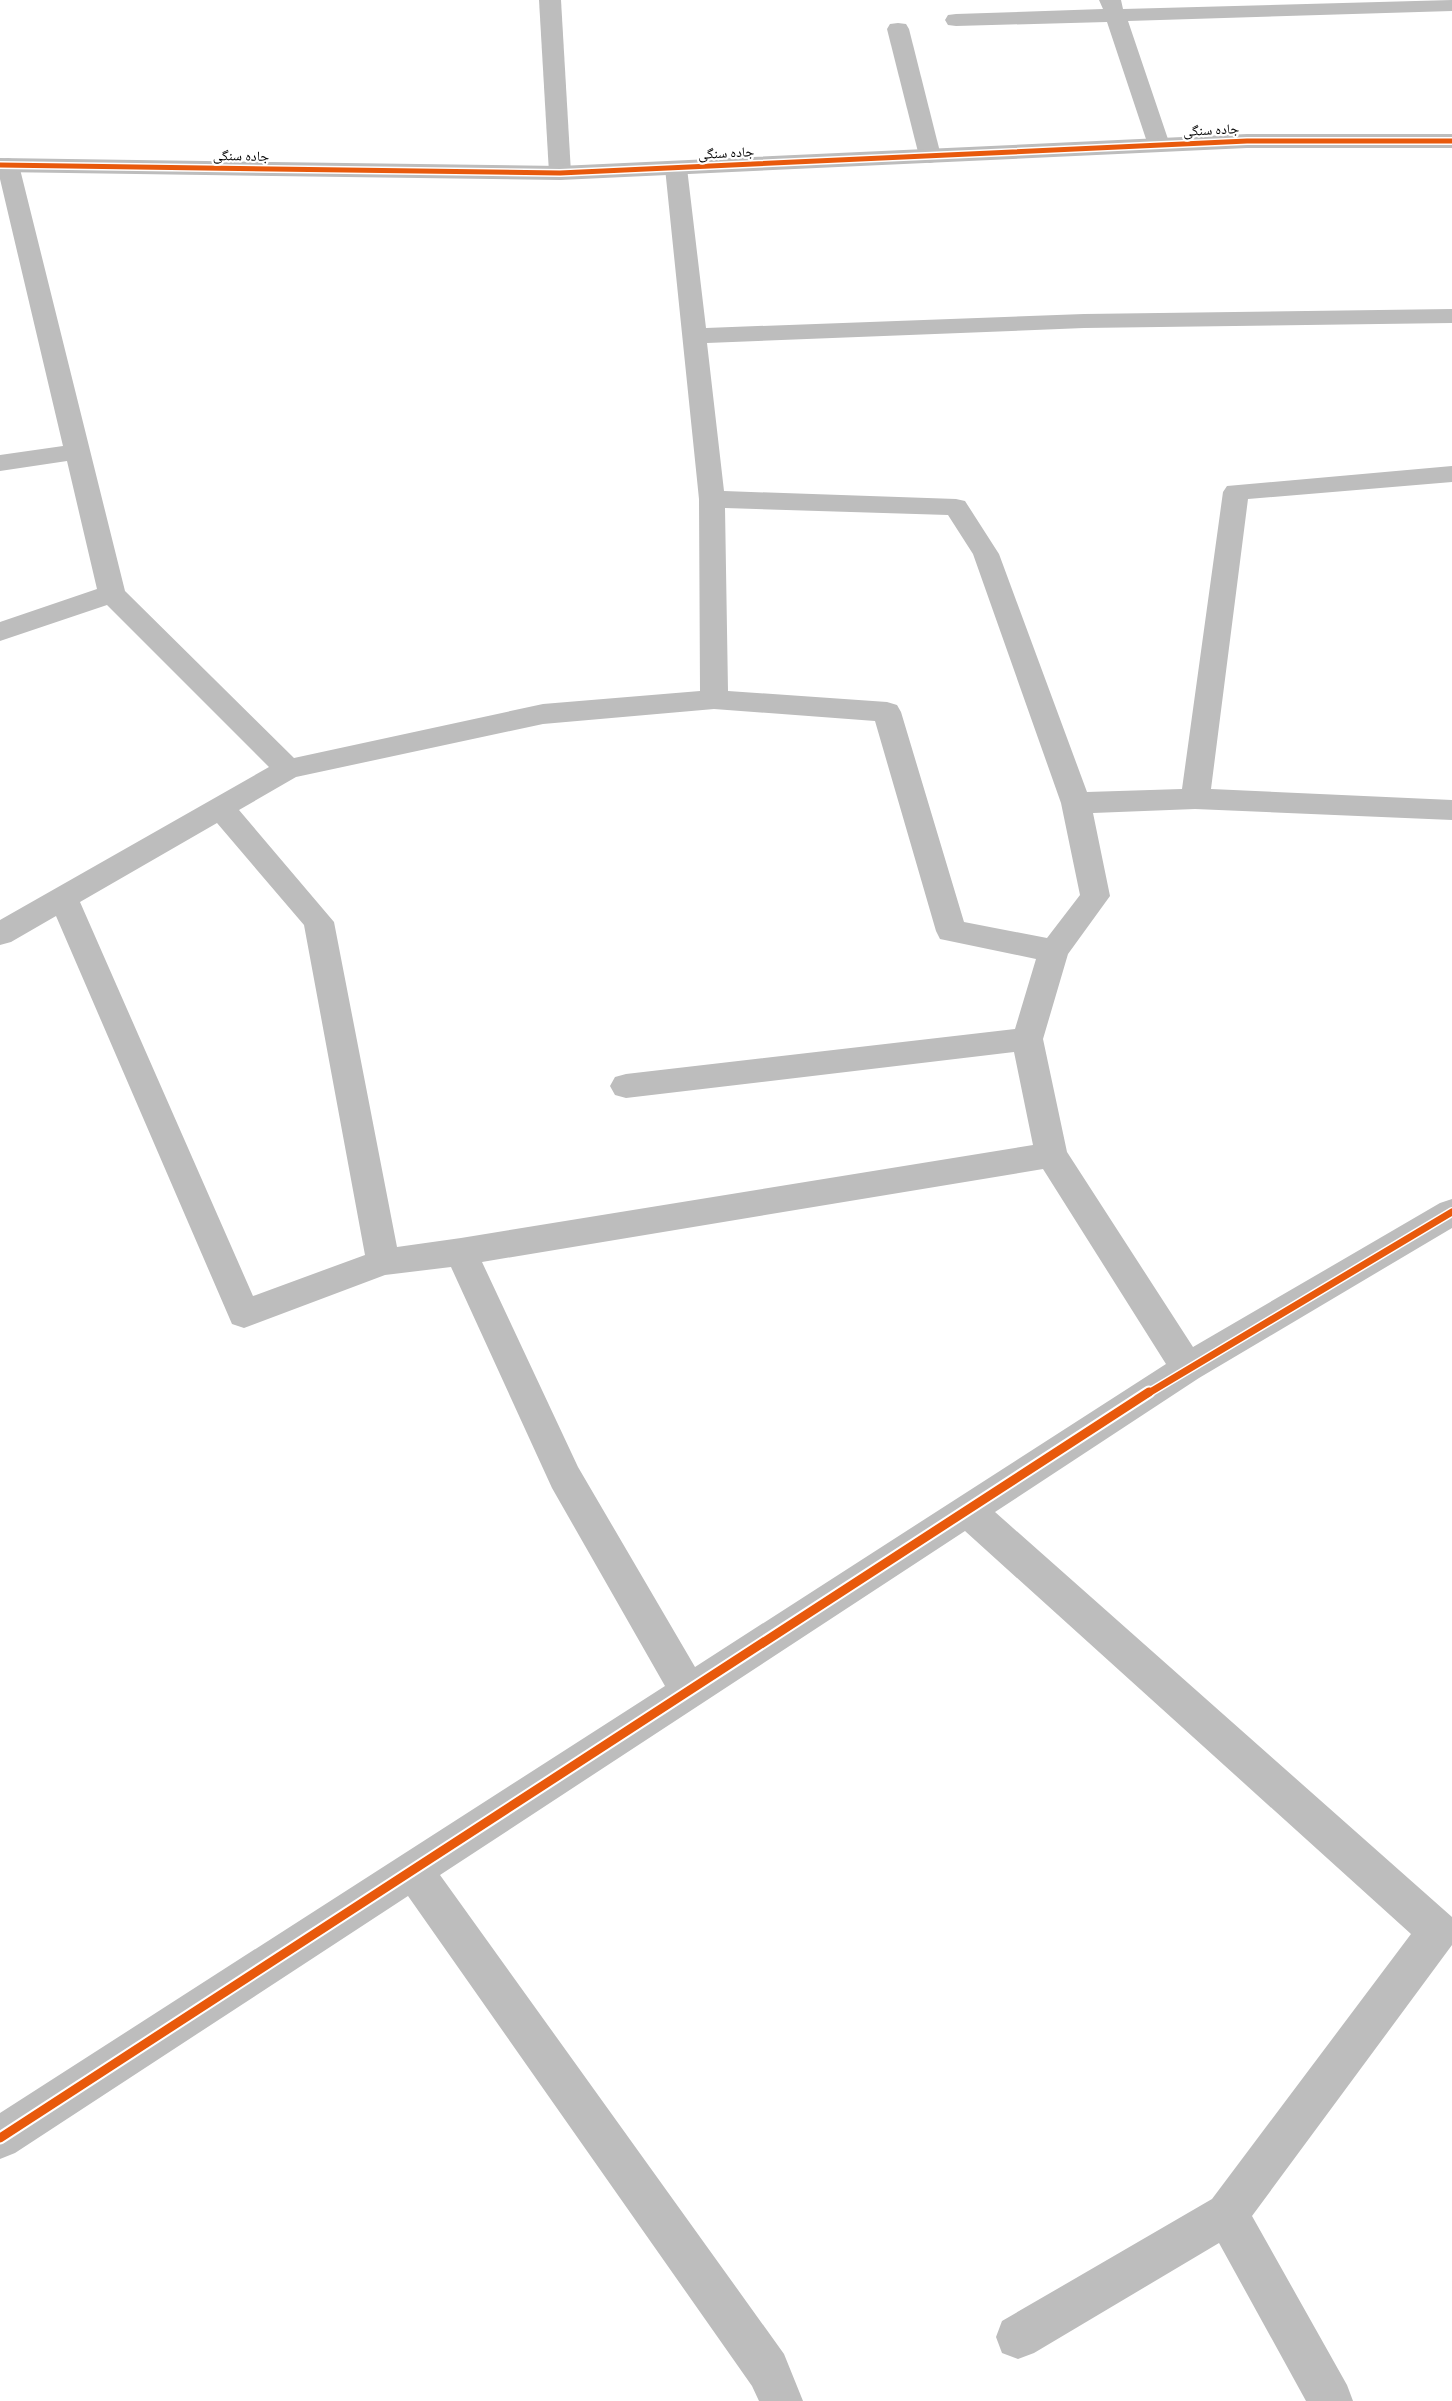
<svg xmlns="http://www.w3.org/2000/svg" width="1452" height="2401" viewBox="0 0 1452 2401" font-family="'Titillium Web','Noto Naskh Arabic',sans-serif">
	<rect width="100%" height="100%" fill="#fff"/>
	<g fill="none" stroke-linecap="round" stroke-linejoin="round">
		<g fill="#bdbdbd" fill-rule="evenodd">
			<path d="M539 0H561L571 173 568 178 560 180 552 178 549 173Z"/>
			<path d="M1099 0H1121L1123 9 1452 0V11L1128 21 1170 145 1167 150 1159 152 1151 150 1148 145 1107 22 956 26 948 25 945 20 948 15 956 14 1103 9Z"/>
			<path d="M898 23 906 24 909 29 941 156 938 161 930 163 922 161 919 156 887 29 890 24Z"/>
			<path d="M8 158 16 160 19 165 125 591 294 758 543 704 700 691 699 499 665 168 668 163 676 161 684 163 687 168 706 328 1084 314 1452 309V323L1084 328 707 343 724 491 956 499 965 501 999 554 1087 792 1182 789 1223 492 1227 486 1452 466V482L1248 499 1211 789 1452 800V820L1195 809 1093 813 1110 896 1068 954 1043 1039 1067 1152 1193 1347 1440 1203 1452 1199V1228L1199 1378 995 1512 1452 1917V1945L1252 2216 1347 2385 1353 2401H1306L1219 2243 1034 2353 1018 2359 1002 2353 996 2337 1002 2321 1212 2199 1411 1934 965 1531 440 1875 784 2354 803 2401H759L752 2386 408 1896 15 2153 0 2159V2113L665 1686 552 1488 451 1267 385 1275 244 1328 232 1324 56 916 11 942 0 945V920L269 767 107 605 0 641V622L97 589 67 461 0 471V455L63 446 0 179V160ZM725 508 948 515 973 554 1061 803 1080 895 1047 938 964 922 901 712 897 705 887 702 728 691ZM714 709 875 721 936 931 940 939 1036 959 1015 1029 626 1074 615 1077 610 1086 615 1095 626 1098 1014 1052 1033 1145 461 1238 397 1247 334 922 239 810 296 777 543 724ZM217 823 304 925 365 1255 253 1296 80 902ZM1043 1169 1166 1364 695 1667 578 1467 482 1262Z"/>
		</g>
		<path fill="#bdbdbd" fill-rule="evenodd" d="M1247 134H1452V148H1247L560 180 0 172V158L560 166Z"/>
		<g stroke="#fff" stroke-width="8">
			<path id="cycleway-far2" d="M0 165 560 173 1247 141H1452"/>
		</g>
		<g stroke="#fff" stroke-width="10">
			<path id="cycleway-far1" d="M1147 1394 1452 1212"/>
		</g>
		<g stroke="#fff" stroke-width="13">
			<path id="cycleway" d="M0 2138 1149 1392"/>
		</g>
		<use href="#cycleway-far2" stroke="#e8590c" stroke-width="5"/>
		<use href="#cycleway-far1" stroke="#e8590c" stroke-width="7"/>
		<use href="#cycleway" stroke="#e8590c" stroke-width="9"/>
	</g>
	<g text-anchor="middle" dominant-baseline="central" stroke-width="4.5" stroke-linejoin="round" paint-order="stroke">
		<g font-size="14" fill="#000" stroke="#fff">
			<text transform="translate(1211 129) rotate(-3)">جاده سنگی</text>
			<text transform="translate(726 152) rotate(-3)">جاده سنگی</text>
			<text transform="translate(241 155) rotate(1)">جاده سنگی</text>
		</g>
	</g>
</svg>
